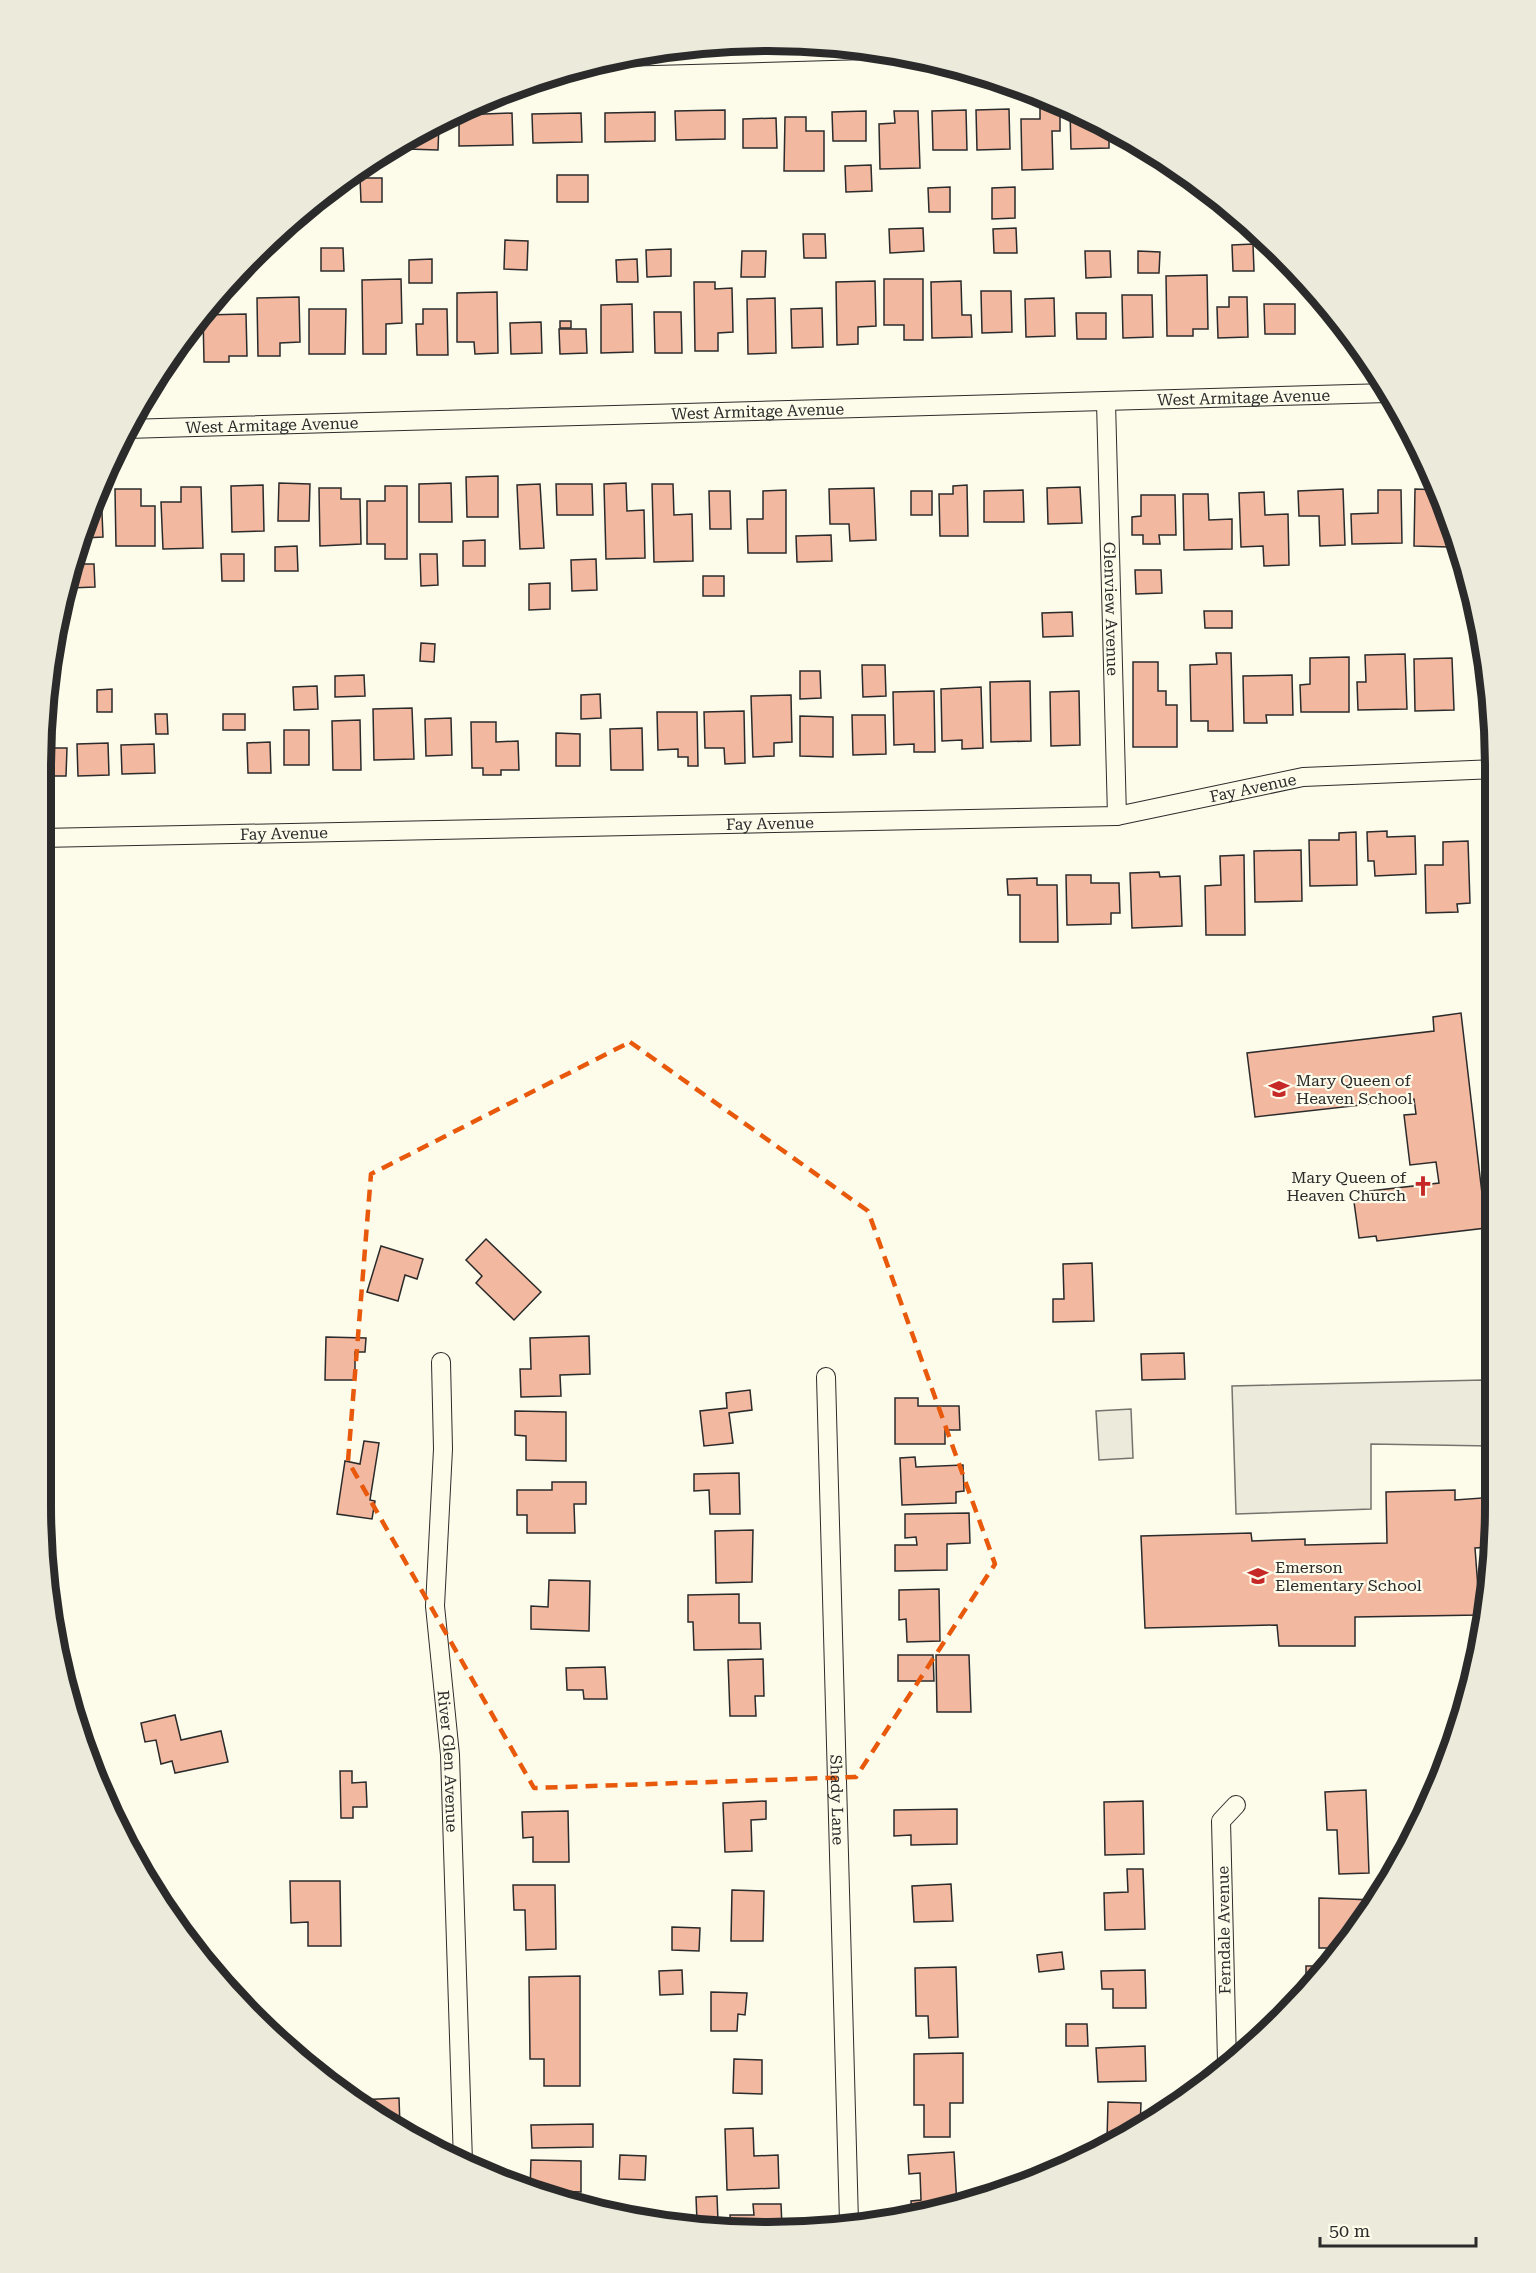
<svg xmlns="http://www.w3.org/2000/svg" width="1536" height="2273" viewBox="0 0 1536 2273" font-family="'Roboto Serif',serif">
	<rect width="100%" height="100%" fill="#fdfbea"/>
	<path fill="#ecebdb" stroke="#74746e" stroke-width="1.5" d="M1131 1409 1133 1458 1099 1460 1096 1411Z"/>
	<path fill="#eceadb" stroke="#74746e" stroke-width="1.5" d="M1484 1380 1491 1446 1371 1444V1509L1236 1514 1232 1386Z"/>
	<g fill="#f2b8a0" stroke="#2b2b2b" stroke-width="1.5">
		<path d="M1040 108H1060V131H1052L1053 169 1022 170 1021 119H1040Z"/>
		<path d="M1009 109 1010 149 977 150 976 110Z"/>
		<path d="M1070 109 1109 129V148L1071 149Z"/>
		<path d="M725 110V139L676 140 675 111Z"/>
		<path d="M966 110 967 150H933L932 111Z"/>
		<path d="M866 111V141H833L832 112Z"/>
		<path d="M894 111H918L920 168 880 169 879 124 895 123Z"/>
		<path d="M655 112V141L605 142V113Z"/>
		<path d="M512 113 513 145 459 146V115Z"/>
		<path d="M581 113 582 142 533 143 532 114Z"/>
		<path d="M785 117H806V131H824V171H784Z"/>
		<path d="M776 118 777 148H743V119Z"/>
		<path d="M439 123 438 150 407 149V140Z"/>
		<path d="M871 165 872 191 846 192 845 166Z"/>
		<rect x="557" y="175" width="31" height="27"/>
		<path d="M360 178H382V202H361Z"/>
		<path d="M950 187V212H929L928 188Z"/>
		<path d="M1015 187V218L992 219V188Z"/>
		<path d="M328 192 330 200 315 204V203Z"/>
		<path d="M923 228 924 251 890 253 889 229Z"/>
		<path d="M1016 228 1017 253H994L993 229Z"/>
		<path d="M803 234H825L826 258H804Z"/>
		<path d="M505 240 528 241 527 270 504 269Z"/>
		<path d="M1253 244 1254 271H1233L1232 245Z"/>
		<path d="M321 248H343L344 271H321Z"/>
		<path d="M671 249V276L647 277 646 250Z"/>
		<path d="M742 251H766L765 277H741Z"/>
		<path d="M1085 251H1110L1111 277 1086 278Z"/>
		<path d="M1138 251 1160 252 1159 273H1138Z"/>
		<path d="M432 259V283H409V260Z"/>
		<path d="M637 259 638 282H617L616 260Z"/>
		<path d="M1207 275 1208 329H1193V336H1167L1166 276Z"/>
		<path d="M401 279 402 323 386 324V354H363L362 280Z"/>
		<path d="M884 279H923V340H904V325H884Z"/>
		<path d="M875 281 876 326 858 327V344L837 345 836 282Z"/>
		<path d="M961 281 962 315H971L972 337 932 338 931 282Z"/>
		<path d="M694 282H715V289L732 288 733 332 718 333V351H695Z"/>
		<path d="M981 291H1011L1012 332 982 333Z"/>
		<path d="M497 292 498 353 475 354 474 342H457V293Z"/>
		<path d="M1122 295H1152L1153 337 1123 338Z"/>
		<path d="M299 297 300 342 280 343V356H258L257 298Z"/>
		<path d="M1229 297H1247L1248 337 1218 338 1217 307H1229Z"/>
		<path d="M775 298 776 353 748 354 747 299Z"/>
		<path d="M1054 298 1055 336 1026 337 1025 299Z"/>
		<path d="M632 304 633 352 601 353V305Z"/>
		<path d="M1264 304H1295V334H1265Z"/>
		<path d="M822 308 823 347 792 348 791 309Z"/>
		<path d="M309 309H346L345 354H309Z"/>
		<path d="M423 309H447L448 355H417L416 324H423Z"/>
		<path d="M654 312H681L682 353H655Z"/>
		<path d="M1076 313H1106V339H1077Z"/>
		<path d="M246 314 247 356H229V362H204L203 315Z"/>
		<rect x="560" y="321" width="11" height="7"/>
		<path d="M541 322 542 353 511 354 510 323Z"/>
		<path d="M559 329H586L587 353 560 354Z"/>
		<path d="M498 476V517H467L466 477Z"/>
		<path d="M279 483 310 484 309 521H278Z"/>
		<path d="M451 483 452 522H419V484Z"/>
		<path d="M626 483 627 511 644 510 645 558 606 559 604 484Z"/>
		<path d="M540 484 544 548 520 549 517 485Z"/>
		<path d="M556 484H592L593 515H557Z"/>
		<path d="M652 484H673L674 515 692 514 693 561 654 562Z"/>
		<path d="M263 485 264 531 232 532 231 486Z"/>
		<path d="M967 485 968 536H940L939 494H953V486Z"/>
		<path d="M385 486H407V559H385V544H367V501H385Z"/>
		<path d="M181 487H201L203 548 163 549 161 502H181Z"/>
		<path d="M1080 487 1082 523 1048 524 1047 488Z"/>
		<path d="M319 488H341V499H360L361 544 320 546Z"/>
		<path d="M874 488 876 540 850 541 849 524H830L829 489Z"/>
		<path d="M101 489 103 537 84 538Z"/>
		<path d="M115 489H141V506H155V546H116Z"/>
		<path d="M1343 489 1345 545 1320 546 1319 516H1299L1298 491Z"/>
		<path d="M1415 489 1440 490 1441 512H1447L1450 522 1449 547 1414 546Z"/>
		<path d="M786 490V553H748L747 519H763V491Z"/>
		<path d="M1023 490 1024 522H984V491Z"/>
		<path d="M1378 490H1401L1402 543 1352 544 1351 514 1378 513Z"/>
		<path d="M709 491H730L731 529H710Z"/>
		<rect x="911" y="491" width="21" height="24"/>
		<path d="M1264 492 1265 515 1288 514 1289 565 1264 566 1263 546 1241 547 1239 493Z"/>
		<path d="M1183 494H1208L1209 520 1232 519V549L1184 550Z"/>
		<path d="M1141 495H1175L1176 535H1159L1160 544H1143V535H1132V517L1141 516Z"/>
		<path d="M831 535 832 561 797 562 796 536Z"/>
		<path d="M485 540V566H463V541Z"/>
		<path d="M297 546 298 571H275V547Z"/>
		<path d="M221 554H244V581H222Z"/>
		<path d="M420 554H437L438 585 421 586Z"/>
		<path d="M596 559 597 590 572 591 571 560Z"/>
		<path d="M76 564H94L95 587 70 588Z"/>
		<path d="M1135 570H1161L1162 593 1136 594Z"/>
		<rect x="703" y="576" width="21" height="20"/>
		<path d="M550 583V609L529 610V584Z"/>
		<path d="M1204 611H1232V628H1205Z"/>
		<path d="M1072 612 1073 636 1043 637 1042 613Z"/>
		<path d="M421 643 435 644 434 662 420 661Z"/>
		<path d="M1216 653H1231L1233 731H1208V721H1191L1190 665 1217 664Z"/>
		<path d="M1405 654 1407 709 1358 710 1357 682H1366L1365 655Z"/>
		<path d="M1349 657V712H1301L1300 685 1310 684V658Z"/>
		<path d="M1452 658 1454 710 1415 711 1414 659Z"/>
		<path d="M1133 662H1158V691H1166V705H1177V747H1133Z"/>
		<path d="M862 665H885L886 696 863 697Z"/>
		<path d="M800 671H820L821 698 800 699Z"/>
		<path d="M364 675 365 696 335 697V676Z"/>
		<path d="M1292 675 1293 715H1266L1267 723H1244L1243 676Z"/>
		<path d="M1030 681 1031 741 991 742 990 682Z"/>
		<path d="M317 686 318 709 294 710 293 687Z"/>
		<path d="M981 687 983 748 962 749V740L942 741 941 689Z"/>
		<path d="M112 689V712H97V690Z"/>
		<path d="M934 691 935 752H914V744L894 745 893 692Z"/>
		<path d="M1079 691 1080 745 1051 746 1050 692Z"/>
		<path d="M600 694 601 718 581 719V695Z"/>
		<path d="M791 695 792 742 774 743V756L753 757 751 696Z"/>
		<path d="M412 708 414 759 374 760 373 709Z"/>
		<path d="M744 711 745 763 725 764 724 748H705L704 712Z"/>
		<path d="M657 712H697L698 766H688V757H678V749L658 750Z"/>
		<path d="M155 714H167L168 734H156Z"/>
		<rect x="223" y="714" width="22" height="16"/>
		<path d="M852 715H885L886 754 853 755Z"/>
		<path d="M800 716 833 717V757L800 756Z"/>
		<path d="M451 718 452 755 426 756 425 719Z"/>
		<path d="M360 720 361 770H333L332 721Z"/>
		<path d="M471 722H496V742L518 741 519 770H501V775H483V768H472Z"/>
		<path d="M642 728 643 770H611L610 729Z"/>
		<rect x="284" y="730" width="25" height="35"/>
		<path d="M556 733 580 734V766H556Z"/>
		<path d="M44 737H51V748H67L66 776H41Z"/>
		<path d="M270 742 271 773H248L247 743Z"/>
		<path d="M108 743 109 775 78 776 77 744Z"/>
		<path d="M154 744 155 773 122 774 121 745Z"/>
		<path d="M1387 831V837L1415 836 1416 874 1375 876 1374 861H1368L1367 832Z"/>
		<path d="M1356 832 1357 885 1310 886 1309 840H1339V833Z"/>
		<path d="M1468 841 1470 903 1457 904 1458 912 1426 913 1425 865H1443V842Z"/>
		<path d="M1301 850 1302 901 1255 902 1254 851Z"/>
		<path d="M1244 855 1245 935H1206L1205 886 1221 885 1220 856Z"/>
		<path d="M1159 872 1160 877 1180 876 1182 926 1132 928 1130 873Z"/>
		<path d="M1066 875H1091V883H1119L1120 913H1111V924L1067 925Z"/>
		<path d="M1037 878V885H1057L1058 942H1020V895H1008L1007 879Z"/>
		<path d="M1461 1013 1486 1228 1377 1241 1376 1236 1359 1238 1354 1202 1371 1200 1370 1191 1439 1183 1436 1162 1410 1165 1404 1115 1416 1114 1414 1099 1255 1117 1247 1053 1434 1031 1433 1017Z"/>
		<path d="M486 1239 541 1292 514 1320 476 1283 482 1276 466 1260Z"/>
		<path d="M381 1246 423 1259 417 1279 405 1275 398 1301 367 1292Z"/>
		<path d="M1092 1263 1094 1321 1053 1322V1299H1064L1063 1264Z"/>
		<path d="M589 1336 590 1374 560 1375 561 1396 521 1397 520 1369H531L530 1338Z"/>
		<path d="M326 1337 366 1338 365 1352H355V1380H325Z"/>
		<path d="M1184 1353 1185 1379 1142 1380 1141 1354Z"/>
		<path d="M750 1390 752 1410 729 1413 733 1443 704 1446 700 1411 727 1408 726 1393Z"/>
		<path d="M895 1398H918V1406H959L960 1430H945V1444H895Z"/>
		<path d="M515 1411 566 1412V1461L526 1460V1436L515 1435Z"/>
		<path d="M364 1441 379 1443 370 1500 375 1501 372 1519 337 1514 345 1461 360 1464Z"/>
		<path d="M915 1457 916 1467 963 1465 964 1491 956 1492V1503L902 1505 900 1458Z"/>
		<path d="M739 1473 740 1514H710L709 1490 694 1491V1474Z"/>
		<path d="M552 1482H586V1504H574L575 1533H527V1515H517V1490H552Z"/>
		<path d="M1455 1490V1500L1496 1497 1491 1547 1475 1548 1480 1615 1355 1617V1646H1279L1277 1625 1145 1628 1141 1536 1251 1533 1252 1541 1305 1539V1545L1387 1543 1386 1492Z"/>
		<path d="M969 1513 970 1543 947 1544V1570L895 1571V1545H917L916 1537 905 1538V1514Z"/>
		<path d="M753 1530 752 1582 716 1583 715 1531Z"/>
		<path d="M549 1580 590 1581 589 1631 531 1629V1606L548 1607Z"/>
		<path d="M939 1589 940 1641 907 1642 906 1619 899 1620V1590Z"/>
		<path d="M739 1594V1623H760L761 1649 694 1650 693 1622H688V1595Z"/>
		<path d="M898 1655H933L934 1681H898Z"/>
		<path d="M936 1655H969L971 1712H937Z"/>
		<path d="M763 1659 764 1696H755L756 1716H730L728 1660Z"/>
		<path d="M605 1667 607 1699H584L583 1690H567L566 1668Z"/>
		<path d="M175 1715 181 1740 221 1731 228 1762 175 1773 172 1761 161 1764 156 1740 145 1742 141 1723Z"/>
		<path d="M340 1771H352V1783L366 1782 367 1807H353V1818H341Z"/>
		<path d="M1366 1790 1369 1873 1339 1874 1337 1830H1327L1325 1792Z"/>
		<path d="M766 1801V1819L751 1820 752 1851 725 1852 723 1803Z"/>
		<path d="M1143 1801 1144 1854 1105 1855 1104 1802Z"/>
		<path d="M957 1809V1844L911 1845V1835L894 1836V1810Z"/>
		<path d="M568 1811 569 1862H533V1837L523 1838 522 1812Z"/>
		<path d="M1127 1869H1143L1145 1929 1105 1930 1104 1893 1128 1892Z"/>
		<path d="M290 1881H340L341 1946H308V1922L291 1923Z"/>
		<path d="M951 1884 953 1921 914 1922 912 1886Z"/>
		<path d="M513 1885H555L556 1949 526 1950 525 1910H514Z"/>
		<path d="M732 1890 764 1891 763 1941H731Z"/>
		<path d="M1319 1898 1375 1900 1358 1927H1351V1939L1345 1948H1319Z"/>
		<path d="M672 1927 700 1928 699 1951 672 1950Z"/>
		<path d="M1062 1952 1064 1969 1039 1972 1037 1955Z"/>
		<path d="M1306 1966H1330L1312 1985 1306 1986Z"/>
		<path d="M956 1967 958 2037 929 2038 928 2016H916L915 1968Z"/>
		<path d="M682 1970 683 1994 660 1995 659 1971Z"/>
		<path d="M1145 1970 1146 2008H1113V1989H1102L1101 1971Z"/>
		<path d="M580 1976V2086H544V2059H530L529 1977Z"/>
		<path d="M711 1992 747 1993 745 2015 738 2014 737 2031H711Z"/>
		<path d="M1066 2024H1087L1088 2046H1066Z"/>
		<path d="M1145 2046 1146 2081 1098 2082 1096 2048Z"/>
		<path d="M963 2053V2103H950V2137H924V2105H914V2054Z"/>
		<path d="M734 2059 762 2060V2094L733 2093Z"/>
		<path d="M399 2098 400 2126 358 2101V2100Z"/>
		<path d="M1108 2102 1141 2103 1140 2128 1119 2141 1107 2140Z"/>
		<path d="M593 2124V2147L532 2148 531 2125Z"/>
		<path d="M753 2128 754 2156 778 2155 779 2188 727 2190 725 2129Z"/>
		<path d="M954 2152 957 2206 912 2218 911 2201 921 2200 920 2173 909 2174 908 2155Z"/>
		<path d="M620 2155 646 2156 645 2180 619 2179Z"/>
		<path d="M531 2160 581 2161V2192L530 2190Z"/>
		<path d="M717 2196 718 2221H697L696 2197Z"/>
		<path d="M564 2202H582L583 2208H580Z"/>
		<path d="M753 2204H781L782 2227 731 2230 730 2215H754Z"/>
	</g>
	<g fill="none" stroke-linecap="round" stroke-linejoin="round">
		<g stroke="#2b2b2b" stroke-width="20">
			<g id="minor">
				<path d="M618 57 866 50"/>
				<path id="s1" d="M1106 402 1117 816"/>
				<path id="s2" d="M126 429 1388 393"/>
				<path id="s3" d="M41 838 1117 816 1303 777 1496 769"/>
				<path id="s4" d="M441 1362 443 1449 435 1606 450 1755 463 2162"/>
				<path id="s5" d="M826 1377 849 2222"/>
				<path d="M1227 2062 1221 1821 1236 1805"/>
			</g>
		</g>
		<use href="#minor" stroke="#fdfbea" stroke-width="18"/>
	</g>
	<path fill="none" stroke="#e8590c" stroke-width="4.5" stroke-dasharray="12 8" stroke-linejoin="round" d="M630 1042 868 1211 995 1564 856 1777 534 1788 348 1461 371 1174Z"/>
	<defs>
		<g id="school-bare" transform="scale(1.62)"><path d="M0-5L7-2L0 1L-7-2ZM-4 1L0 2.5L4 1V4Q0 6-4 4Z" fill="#c62828" stroke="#fdfbea" stroke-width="2.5" paint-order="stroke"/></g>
		<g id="church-bare" transform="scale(1.62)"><path d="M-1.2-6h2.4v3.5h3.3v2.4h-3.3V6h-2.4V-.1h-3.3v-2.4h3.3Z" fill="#c62828" stroke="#fdfbea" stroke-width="2.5" paint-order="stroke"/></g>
	</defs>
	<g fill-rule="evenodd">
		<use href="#school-bare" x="1279" y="1089"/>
		<use href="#church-bare" x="1423" y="1186"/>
		<use href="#school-bare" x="1258" y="1576"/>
	</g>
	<g text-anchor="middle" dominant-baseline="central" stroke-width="4.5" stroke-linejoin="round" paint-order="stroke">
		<g font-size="16" fill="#2b2b2b" stroke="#fdfbea">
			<text stroke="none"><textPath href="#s2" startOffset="1118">West Armitage Avenue</textPath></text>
			<text stroke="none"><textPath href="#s2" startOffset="632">West Armitage Avenue</textPath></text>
			<text stroke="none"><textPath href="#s2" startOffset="146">West Armitage Avenue</textPath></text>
			<text stroke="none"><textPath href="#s1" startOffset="207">Glenview Avenue</textPath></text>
			<text stroke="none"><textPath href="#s3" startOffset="1215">Fay Avenue</textPath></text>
			<text stroke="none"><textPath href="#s3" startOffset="729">Fay Avenue</textPath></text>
			<text stroke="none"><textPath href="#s3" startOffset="243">Fay Avenue</textPath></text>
			<text stroke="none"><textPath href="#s4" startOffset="400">River Glen Avenue</textPath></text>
			<text stroke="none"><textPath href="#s5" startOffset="423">Shady Lane</textPath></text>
			<text transform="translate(1224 1930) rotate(-91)">Ferndale Avenue</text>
		</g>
		<g font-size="16" fill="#2b2b2b" stroke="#fdfbea" text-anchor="start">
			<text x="1296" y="1080">Mary Queen of<tspan x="1296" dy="18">Heaven School</tspan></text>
			<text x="1406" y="1177" text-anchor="end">Mary Queen of<tspan x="1406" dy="18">Heaven Church</tspan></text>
			<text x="1275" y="1567">Emerson<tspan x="1275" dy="18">Elementary School</tspan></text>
		</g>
	</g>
	<path d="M0 0H1536V2273H0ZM768 51H768A717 717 0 0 1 1485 768V1505A717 717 0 0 1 768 2222H768A717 717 0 0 1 51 1505V768A717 717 0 0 1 768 51Z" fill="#eceadb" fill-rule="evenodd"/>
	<path fill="none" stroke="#2b2b2b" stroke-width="8" d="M768 51H768A717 717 0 0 1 1485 768V1505A717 717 0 0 1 768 2222H768A717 717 0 0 1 51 1505V768A717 717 0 0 1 768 51Z"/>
	<path d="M1320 2237v9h156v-9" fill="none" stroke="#2b2b2b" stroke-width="3"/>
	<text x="1329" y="2237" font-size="18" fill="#2b2b2b" stroke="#fdfbea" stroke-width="4.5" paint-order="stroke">50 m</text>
</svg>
